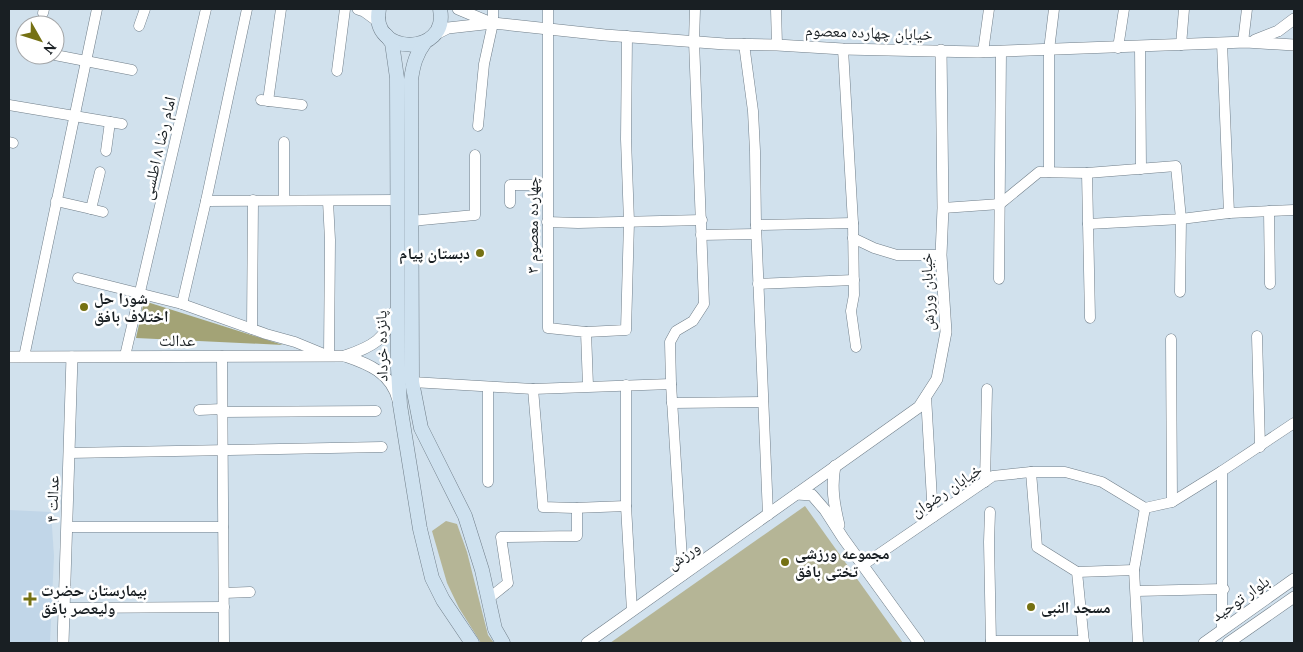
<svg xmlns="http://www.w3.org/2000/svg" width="1303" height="652" viewBox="0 0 1303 652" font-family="Lora,'Noto Naskh Arabic',serif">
	<rect width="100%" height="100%" fill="#d1e1ed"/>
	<path fill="#c1d6e8" d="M9 510 51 512 54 556 50 643H9Z"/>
	<g fill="#b5b596">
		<path d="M805 506 903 643H610Z"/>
		<path d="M446 521 457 524 467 552 488 635 494 643H481L459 608 447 583 432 531Z"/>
	</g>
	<path fill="#a3a376" d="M144 301 283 345 136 338Z"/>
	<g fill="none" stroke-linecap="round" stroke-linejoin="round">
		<g stroke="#707e89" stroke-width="11">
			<g id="minor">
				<path d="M548 9V328L586 332 588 386"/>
				<path d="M776 9 777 45"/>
				<path d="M43 13 44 9"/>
				<path d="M139 26 145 9"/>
				<path d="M1243 42 1247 9"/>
				<path d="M1222 43 1229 213"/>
				<path d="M744 44 753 111 755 151 756 225 768 515"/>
				<path d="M1181 45 1184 9"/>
				<path d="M1140 47 1141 169"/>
				<path d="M1118 48 1124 9"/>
				<path d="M843 49 853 223 854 295 851 311 856 347"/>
				<path d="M983 52 989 9"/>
				<path d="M55 55 132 70"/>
				<path d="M337 71 345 9"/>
				<path d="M261 100 302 105"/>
				<path d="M268 101 281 9"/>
				<path d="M9 105 122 124"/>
				<path d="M478 126 484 64 493 23V9"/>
				<path d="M9 142 13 143"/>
				<path d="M284 142V200"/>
				<path d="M106 151 110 122"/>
				<path d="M1049 172V50L1054 9"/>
				<path d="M1087 173 1090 318"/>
				<path d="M56 201 91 209 100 172"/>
				<path d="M206 201 397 200"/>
				<path d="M510 203V185H547"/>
				<path d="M943 208 1000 204 1039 172 1087 173 1176 166 1181 219 1088 224"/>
				<path d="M91 209 103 212"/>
				<path d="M1269 211 1270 284"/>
				<path d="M411 221 475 215V155"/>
				<path d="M547 222 578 223 702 220"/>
				<path d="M756 225 853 223"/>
				<path d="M701 235 756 234"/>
				<path d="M853 238 874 248 897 255H941"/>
				<path d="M78 278 182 304 266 334 295 342 329 356 330 240 328 201"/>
				<path d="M999 279 1001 51"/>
				<path d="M758 284 854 280"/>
				<path d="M1180 292 1181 219 1229 213 1294 210"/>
				<path d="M182 304 206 201 247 9"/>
				<path d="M252 329 253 200"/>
				<path d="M586 332 626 330 629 222 626 139 627 36"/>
				<path d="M1257 336 1260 447"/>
				<path d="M1171 339 1172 502"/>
				<path d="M125 356 206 9"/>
				<path d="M222 356 224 643"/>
				<path d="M24 357 97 9"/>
				<path d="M412 382 533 389 671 384"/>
				<path d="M626 385V506L632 611"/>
				<path d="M488 387V482"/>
				<path d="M533 389 543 507 574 508 626 506"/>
				<path d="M926 396 933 517"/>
				<path d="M672 403 763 402"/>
				<path d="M199 410 222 409"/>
				<path d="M222 412 376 411"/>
				<path d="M69 453 382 447"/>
				<path d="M1222 471V630"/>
				<path d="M1031 472 1037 547 1077 572 1084 643"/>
				<path d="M985 482 987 389"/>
				<path d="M990 512 989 542 991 643"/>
				<path d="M67 527H223"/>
				<path d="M863 565 993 476 1031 472H1065L1102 482 1145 508 1172 502 1222 471 1294 423"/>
				<path d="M1077 572 1134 570"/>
				<path d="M683 575 671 384 670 342 676 331 693 321 704 304 694 41 695 9"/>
				<path d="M1136 591 1224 589"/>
				<path d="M224 593 250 592"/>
				<path d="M488 599 508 583 501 537 577 536V508"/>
				<path d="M64 608 224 607"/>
				<path d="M991 641H1084"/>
				<path d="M1138 643 1134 570 1145 508"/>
			</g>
		</g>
		<g stroke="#707e89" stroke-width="12">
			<g id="tertiary">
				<path d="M358 9 364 11 379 22"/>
				<path d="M458 9 489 22"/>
				<path d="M432 36 448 28 493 23 605 35 725 44 777 45 843 49 978 52 1246 42 1294 45"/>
				<path d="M1255 40 1278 31 1294 19"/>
				<path d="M345 356C369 364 391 373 398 400"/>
				<path d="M9 357 345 356C372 347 387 339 395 311"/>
				<path d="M835 466C831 487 834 504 839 525"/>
				<path d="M797 494 812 495 825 510 843 538 919 643"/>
				<path d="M63 643 72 357"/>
				<path d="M587 643 919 407 937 379 946 332 941 255 943 208 941 50"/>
				<path d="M1204 643 1294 579"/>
				<path d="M1228 643 1294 597"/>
			</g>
		</g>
		<g stroke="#707e89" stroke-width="15">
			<g id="secondary">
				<path d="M379 9C369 56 450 57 440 9"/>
				<path d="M386 35 392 43 397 78 398 368 400 405 420 529 432 578 443 600 472 643"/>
				<path d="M425 42C416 54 413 65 411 80L412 382 421 428 465 516 482 570 495 629 503 643"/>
			</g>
		</g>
		<use href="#minor" stroke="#fff" stroke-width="10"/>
		<use href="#tertiary" stroke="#fff" stroke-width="11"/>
		<use href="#secondary" stroke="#cee1ef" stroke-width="14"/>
	</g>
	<g fill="#757113" stroke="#fff" stroke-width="2">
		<circle cx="480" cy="253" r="5"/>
		<circle cx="84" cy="307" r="5"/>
		<circle cx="785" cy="562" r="5"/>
		<path d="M27.5 591.5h5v5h5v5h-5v5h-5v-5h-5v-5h5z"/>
		<circle cx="1031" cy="607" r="5"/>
	</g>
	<g text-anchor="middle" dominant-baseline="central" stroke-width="5" stroke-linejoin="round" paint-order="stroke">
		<g font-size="16" fill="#191f23" stroke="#fff">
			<text transform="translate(869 32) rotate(2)">خیابان چهارده معصوم</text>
			<text transform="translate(158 148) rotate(-77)">امام رضا ۸ اطلسی</text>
			<text transform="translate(532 225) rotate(-90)">چهارده معصوم ۳</text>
			<text transform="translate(927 292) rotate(-92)">خیابان ورزش</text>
			<text x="177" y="340">عدالت</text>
			<text transform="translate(381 346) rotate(-91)">پانزده خرداد</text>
			<text transform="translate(946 490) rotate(-34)">خیابان رضوان</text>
			<text transform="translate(52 499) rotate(-88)">عدالت ۴</text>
			<text transform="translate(683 555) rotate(-35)">ورزش</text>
			<text transform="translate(1240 598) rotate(-35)">بلوار توحید</text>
		</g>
		<g font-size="16" font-weight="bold" fill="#191f23" stroke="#fff" text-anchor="start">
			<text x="470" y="253" text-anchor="end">دبستان پیام</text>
			<text x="94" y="298">شورا حل<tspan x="94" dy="18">اختلاف بافق</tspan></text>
			<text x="795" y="553">مجموعه ورزشی<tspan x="795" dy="18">تختی بافق</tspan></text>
			<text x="41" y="590">بیمارستان حضرت<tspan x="41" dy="18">ولیعصر بافق</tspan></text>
			<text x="1041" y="607">مسجد النبی</text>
		</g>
	</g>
	<rect width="1303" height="652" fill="none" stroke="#191f23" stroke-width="20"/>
	<g transform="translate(40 40) rotate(129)"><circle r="24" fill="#ffffff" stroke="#a3a5a7"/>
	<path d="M0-4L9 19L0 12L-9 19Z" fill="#757113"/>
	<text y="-8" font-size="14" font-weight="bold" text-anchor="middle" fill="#191f23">N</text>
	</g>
</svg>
